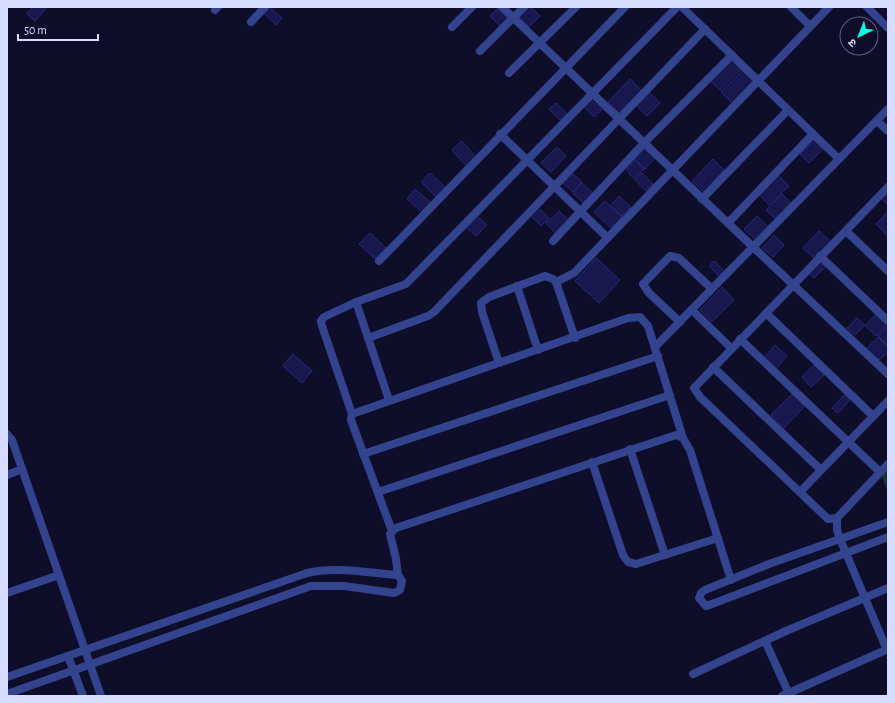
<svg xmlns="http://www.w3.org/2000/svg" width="895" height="703" viewBox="0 0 895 703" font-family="'Alegreya Sans','Noto Sans Devanagari',sans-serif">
	<rect width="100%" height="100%" fill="#0e0e2b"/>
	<path fill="#10352c" d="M888 467V493L880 472Z"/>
	<g fill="#18184e" stroke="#27277c">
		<path d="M33 7H47L35 21 27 14Z"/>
		<path d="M269 7 282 18 276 25 264 13Z"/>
		<path d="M499 7 510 16 500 26 490 16Z"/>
		<path d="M527 7H531L540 16 529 27 518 16Z"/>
		<path d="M731 59 741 69 720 90 710 81Z"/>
		<path d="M743 70 755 82 733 104 721 92Z"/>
		<path d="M630 79 642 91 620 114 608 102Z"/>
		<path d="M649 92 660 103 647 116 636 105Z"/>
		<path d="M590 99 602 110 594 117 583 106Z"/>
		<path d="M556 103 567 114 560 120 549 109Z"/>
		<path d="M814 140 823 149 809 163 800 154Z"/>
		<path d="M462 141 476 157 466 166 452 150Z"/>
		<path d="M557 147 566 156 551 172 541 163Z"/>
		<path d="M645 147 656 157 645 169 634 159Z"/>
		<path d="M713 159 724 170 704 192 692 181Z"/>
		<path d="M635 160 644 169 634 179 626 170Z"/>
		<path d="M430 173 446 188 437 198 421 182Z"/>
		<path d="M572 173 582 182 573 192 563 183Z"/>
		<path d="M642 173 653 184 646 191 635 180Z"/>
		<path d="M778 175 789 186 769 205 759 194Z"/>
		<path d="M582 183 593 193 584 204 573 193Z"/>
		<path d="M415 189 431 203 422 212 407 199Z"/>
		<path d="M888 190V205L881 198Z"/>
		<path d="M782 194 793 205 777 221 766 210Z"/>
		<path d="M619 196 631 207 622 216 610 206Z"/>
		<path d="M605 201 622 217 611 228 594 212Z"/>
		<path d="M540 209 549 218 541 226 532 217Z"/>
		<path d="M559 211 569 221 556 234 546 223Z"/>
		<path d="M888 212V235H887L876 224Z"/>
		<path d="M477 216 487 225 476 236 466 227Z"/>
		<path d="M757 216 768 227 756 240 744 229Z"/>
		<path d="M819 231 831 242 815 259 803 248Z"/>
		<path d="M370 233 386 248 375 259 359 244Z"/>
		<path d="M774 235 784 245 773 257 762 248Z"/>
		<path d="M596 258 620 280 599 303 575 281Z"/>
		<path d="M820 259 826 266 814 278 808 272Z"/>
		<path d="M714 261 726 273 721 278 709 266Z"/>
		<path d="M722 287 734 300 712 322 700 310Z"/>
		<path d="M877 313 888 324 876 336 865 326Z"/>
		<path d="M857 318 865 325 855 335 847 328Z"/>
		<path d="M888 326V346L878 336Z"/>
		<path d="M878 337 888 347V352L878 361 866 349Z"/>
		<path d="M775 345 787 356 775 370 763 359Z"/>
		<path d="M293 354 312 371 302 383 283 366Z"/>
		<path d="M814 365 824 375 811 387 802 377Z"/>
		<path d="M792 394 805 406 784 428 771 415Z"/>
		<path d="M844 395 850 400 838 413 832 408Z"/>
	</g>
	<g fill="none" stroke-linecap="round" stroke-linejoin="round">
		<g stroke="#34438e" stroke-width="8">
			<path d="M502 7 753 247 888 374"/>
			<path d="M682 7 839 159"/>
			<path d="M791 7 810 26"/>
			<path d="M867 7 888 28"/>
			<path d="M215 10 218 7"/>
			<path d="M251 22 265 7"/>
			<path d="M452 27 472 7"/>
			<path d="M480 51 524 7"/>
			<path d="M509 73 576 7"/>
			<path d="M877 121 888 131"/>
			<path d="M500 134 608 238"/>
			<path d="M888 187 694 388 700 397 828 519 837 518 888 464"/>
			<path d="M702 199 788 110"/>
			<path d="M728 223 813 134"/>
			<path d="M846 231 888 271"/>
			<path d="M553 241 644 143 732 55"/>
			<path d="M820 256 888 321"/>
			<path d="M379 261 625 7"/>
			<path d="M556 282 574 273 829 7"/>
			<path d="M517 286 538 350"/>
			<path d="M356 302 389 400"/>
			<path d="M692 310 731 348"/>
			<path d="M766 313 873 416"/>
			<path d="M680 322 649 293 643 284 670 256 679 258 712 289"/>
			<path d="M368 338 428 316 434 312 705 29"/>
			<path d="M740 339 880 472"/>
			<path d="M655 347 888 109"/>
			<path d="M499 363 482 312 481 303 489 297 545 276 553 279 556 282 575 338"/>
			<path d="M713 367 821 470"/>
			<path d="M352 414 322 326 321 321 324 317 356 302 406 284 677 7"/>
			<path d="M7 434 12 440 101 696"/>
			<path d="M630 449 665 555"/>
			<path d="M363 454 658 356"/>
			<path d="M592 462 623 555 628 562 636 564 718 538"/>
			<path d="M7 475 22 469"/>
			<path d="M378 492 670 395"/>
			<path d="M800 492 888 401"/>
			<path d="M837 518V530L840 539 887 650"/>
			<path d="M888 522 769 564 705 590 701 593 699 598 706 606 712 604 888 537"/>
			<path d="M392 531 351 420 352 414 628 318 640 317 648 326 683 438"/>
			<path d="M398 575 396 559 390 534 396 528 676 435 683 438 690 450 731 580"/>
			<path d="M7 593 59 575"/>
			<path d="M765 641 790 696"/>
			<path d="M68 656 83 696"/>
			<path d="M693 674 786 631 888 588"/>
			<path d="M7 677 307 573C336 566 368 573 398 575L402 581 400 590 394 593 344 586H311L7 694"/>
			<path d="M782 696 888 649"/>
		</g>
	</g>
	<rect width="895" height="703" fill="none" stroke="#d7dbff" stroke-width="16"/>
	<g transform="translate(859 36) rotate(223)"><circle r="19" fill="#0e0e2b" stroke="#5e6080"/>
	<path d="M0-3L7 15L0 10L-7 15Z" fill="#03ffe5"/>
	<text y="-6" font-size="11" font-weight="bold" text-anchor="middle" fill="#d7dbff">उ</text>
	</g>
	<path d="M18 34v6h80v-6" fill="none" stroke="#d7dbff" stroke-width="2"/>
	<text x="24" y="34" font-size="12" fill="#d7dbff" stroke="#0e0e2b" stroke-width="3" paint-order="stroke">50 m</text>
</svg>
